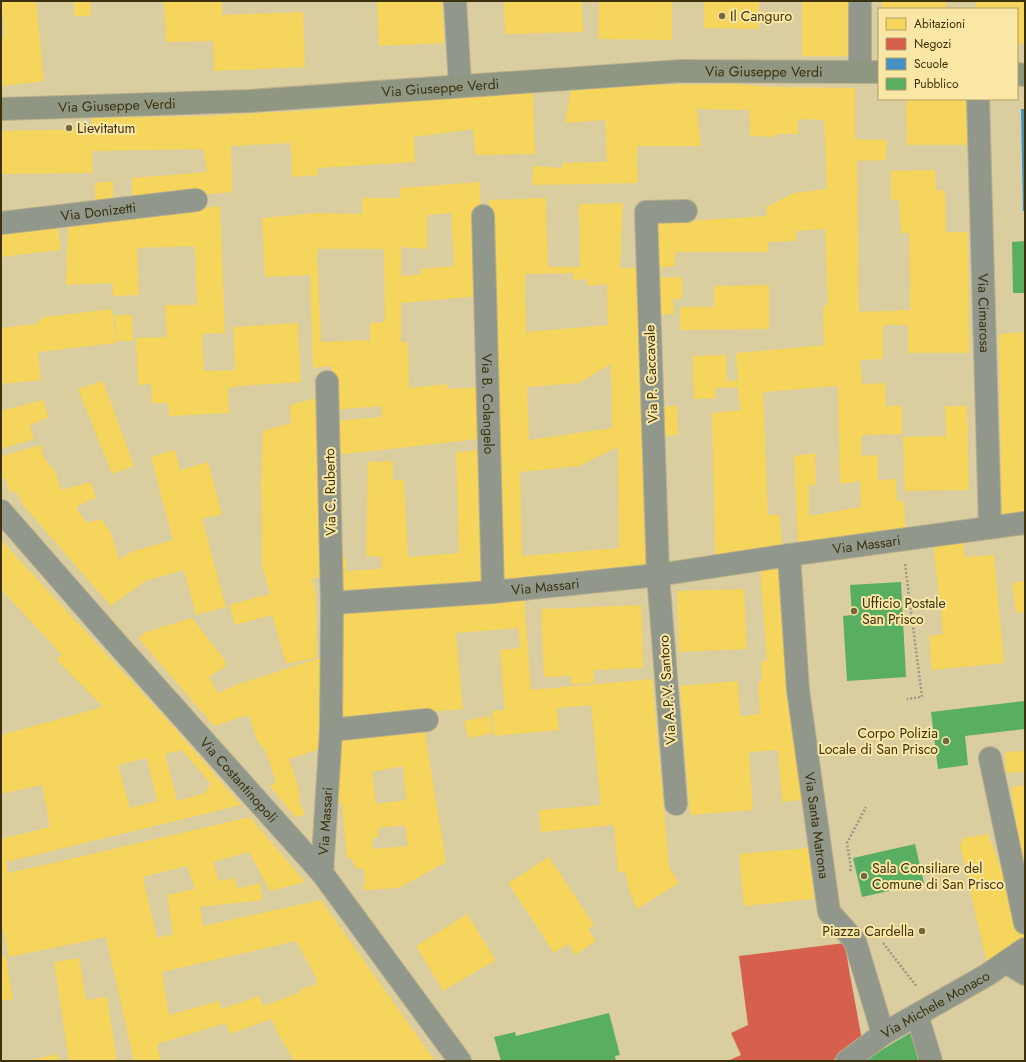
<svg xmlns="http://www.w3.org/2000/svg" width="1026" height="1062" viewBox="0 0 1026 1062" font-family="Jost,sans-serif">
	<rect width="100%" height="100%" fill="#dacda0"/>
	<g fill="#f6d55c" fill-rule="evenodd">
		<path d="M1 1H36L44 81 1 86V37H5Z"/>
		<path d="M74 1H90L91 16H74Z"/>
		<path d="M164 1H222V15L303 12 305 67 214 71 213 41 166 42Z"/>
		<path d="M377 1H442L444 43 379 46Z"/>
		<path d="M504 1H582L583 32 505 34Z"/>
		<path d="M599 1H672V40L598 39Z"/>
		<path d="M704 1H759V29L704 28Z"/>
		<rect x="802" y="1" width="46" height="55"/>
		<rect x="882" y="1" width="64" height="8"/>
		<path d="M976 1H1025V44H1017V9H976Z"/>
		<path d="M734 84 776 87 855 88V139L887 140 886 160 857 161 859 312 910 310 909 233H901L899 200H891V171L935 170 936 191 945 190 946 232H968L969 353H908V325H883V359L860 360 862 384 885 383 886 406H902V434L863 435 861 438V456L878 455V480L896 479 897 501 904 502 906 533 798 546 794 456 815 453 816 485H809V516L861 507 860 481 840 484 838 386 763 392 768 515H780L782 548 715 556 712 413 740 410 738 387 715 388 716 398 694 399 693 378V356L726 355 727 381 738 380 736 353 824 345 823 306 828 305 825 229 797 231 796 241 768 242V252H675V266L657 268 654 223 767 216 766 207 794 193 827 189 824 120 798 119V134H776V137L750 136 749 110 697 109 701 146H637L638 183 532 185 533 166 562 168 563 163 607 162 605 120 565 123 571 89 635 85Z"/>
		<path d="M533 93 535 154 475 155 473 129 414 137 415 162 318 168V175L292 177 291 143 231 146 232 192 132 201V178L207 172 203 149 92 151 93 173 1 174V131L92 129V118L204 116 316 110 412 101 473 94Z"/>
		<path d="M906 99H966L967 145H907Z"/>
		<path d="M113 181V200L95 203V183Z"/>
		<path d="M480 182V296L401 303V342H408L409 388 448 384 447 389 479 387 483 583 337 597 333 421 381 417 382 406 334 410 332 366 313 368 310 275 265 277 262 218 316 213 362 214V198H400V188ZM451 213 454 266 421 269V274L401 276V247L427 249V215ZM317 249H384L385 322 370 323V340L321 342ZM478 439V450L456 452 459 553 408 557 404 480H393V461L368 462 366 556 382 557 381 569 346 571V558H341L337 455Z"/>
		<path d="M546 198 548 267H580L579 204 623 203 620 268H640L646 566 502 579 491 304 489 200ZM573 273V280L586 279 588 286 607 284 608 325 526 332 525 274ZM611 364 612 428 529 440 527 387 579 383ZM618 447 619 548 522 556 520 472 579 466Z"/>
		<path d="M220 206 225 333 202 334 204 371 235 370 233 327 298 323 301 382 236 386 235 375 236 387 228 388 229 413 169 416 168 403H152L151 384 138 385 136 338 167 337 165 305H197L195 246 137 248 139 295 113 296V283L66 285 68 223Z"/>
		<path d="M57 222 61 250 1 257V228Z"/>
		<path d="M656 277H682V299H673L674 314 657 315Z"/>
		<path d="M769 285V329L680 330V307H714V286Z"/>
		<path d="M112 309 116 343 38 352 41 380 1 384V328L36 324 44 317Z"/>
		<path d="M115 315H132L133 341H116Z"/>
		<path d="M1025 332V516L1002 518 999 334Z"/>
		<path d="M103 381 134 466 112 474 78 389Z"/>
		<path d="M313 399H320L322 576 312 579 316 594 317 657 293 663H286L272 615 235 625 229 605 270 594 262 566 261 481 263 431 291 423 290 405Z"/>
		<path d="M43 400 49 417 30 425 34 439 1 449V411Z"/>
		<path d="M677 406 678 435 659 436V407Z"/>
		<path d="M945 406H967L969 490 905 491 903 437 946 436Z"/>
		<path d="M41 445 44 458 56 473 61 490 91 482 96 498 87 501 76 508 87 523 101 519 111 533 119 560 131 552 173 540 151 457 175 450 180 470 208 462 222 514 202 519 226 607 196 615 184 570 145 581 111 606 22 504 17 492H10L5 478 1 479V456Z"/>
		<path d="M963 539 965 557 994 555 1004 663 932 670 929 636 943 634 933 542Z"/>
		<path d="M1 540 170 723 241 805 6 862 8 873 53 863 250 817 305 882 270 891 249 852 213 862 219 881 234 878 238 888 260 883 262 900 200 907 203 926 321 900 435 1061H294L276 1030 272 1019 229 1034 226 1023 157 1044 161 1061H134L106 937 9 957 4 932 1 933V839L50 827 42 785 1 794V735L103 707 56 659 62 655 1 589ZM182 750 211 784 205 793 177 801 165 754ZM147 758 157 801 130 808 118 765ZM187 866 195 889 167 895 173 934 157 938 143 877ZM296 941 317 979 315 985 300 989 301 992 263 1006 259 996 221 1009 219 1001 169 1015 162 972Z"/>
		<path d="M783 566 802 800 782 802 778 750 749 752 753 810 690 815 680 686 738 681 740 716 760 714 758 682 762 681 761 662 767 661 760 568Z"/>
		<path d="M1025 581V612L1016 613 1012 583Z"/>
		<path d="M744 589 747 649 679 652 677 591Z"/>
		<path d="M524 597 531 690 652 679 669 867 679 883 637 909 629 890 625 871 618 873 614 825 541 832 539 810 601 805 591 705 557 708 559 730 494 736 492 711 505 710 500 650 520 648 518 628 456 633 463 709 343 720 336 610Z"/>
		<path d="M641 605 643 668 594 670V683L571 684V676L544 677 541 609Z"/>
		<path d="M192 618 224 659 226 666 209 677 218 693 236 685 322 657 320 749 289 759 300 793 299 800 305 815 295 817 270 786 276 782 266 752 257 740 249 716H245L214 726 138 638 146 632Z"/>
		<path d="M490 716 493 733 468 738 464 721Z"/>
		<path d="M424 727 446 862 399 888 365 890 362 887 365 883 364 869 355 868 352 858 347 859 342 803H337L340 737ZM403 766 406 800 376 804 372 772ZM405 825 408 846 373 849 372 839 379 837 378 828Z"/>
		<path d="M1025 751V772L1006 773 1005 752Z"/>
		<path d="M1025 785V873H1024L1011 787Z"/>
		<path d="M988 834 1015 906 1025 901V937L987 963 960 846 963 838Z"/>
		<path d="M809 848 814 899 744 906 739 854Z"/>
		<path d="M549 857 594 925 588 929 596 941 575 955 568 944 554 953 508 883Z"/>
		<path d="M467 914 496 960 443 991 416 946Z"/>
		<path d="M1 956H6L13 999 1 1001Z"/>
		<path d="M79 958 86 1000 107 997 117 1061H69L54 962Z"/>
		<path d="M57 1054 59 1061H31V1060Z"/>
	</g>
	<path fill="#d6604d" d="M845 943 850 976 851 980 862 1040 832 1061H727L741 1055 731 1033 748 1025 739 956Z"/>
	<path fill="#4393c3" d="M1021 109H1025V211H1023Z"/>
	<g fill="#5aae61">
		<path d="M1025 241V293H1013L1012 242Z"/>
		<path d="M901 582 906 677 847 681 843 616 852 615 850 585Z"/>
		<path d="M1025 701V729L965 736 968 765 938 769 931 712Z"/>
		<path d="M915 844 924 883 862 897 853 858Z"/>
		<path d="M609 1013 620 1055 615 1056 616 1061H501L494 1037 515 1032 516 1036Z"/>
		<path d="M915 1030 927 1061H865L875 1054Z"/>
	</g>
	<g fill="none" stroke-linecap="round" stroke-linejoin="round">
		<g stroke="#b8ae8b" stroke-width="24">
			<g id="street">
				<path d="M455 1 460 85"/>
				<path d="M860 72V1"/>
				<path id="s1" d="M978 99 990 527"/>
				<path id="s2" d="M483 216 493 592"/>
				<path id="s3" d="M1 223 196 200"/>
				<path id="s4" d="M1 511 112 638 322 873 460 1061"/>
				<path id="s5" d="M789 555 798 690 829 912 855 941 883 1034"/>
				<path id="s6" d="M332 603 493 592 658 575 789 555 1025 523"/>
				<path d="M331 730 427 720"/>
				<path d="M990 758 1025 923"/>
				<path d="M676 804 658 575 646 212 686 211"/>
				<path id="s7" d="M322 873 331 730 332 603 327 382"/>
				<path d="M1006 962 1025 974"/>
				<path d="M917 1015 931 1061"/>
				<path id="s8" d="M847 1061 883 1034 987 975 1025 949"/>
			</g>
		</g>
		<g stroke="#b8ae8b" stroke-width="24">
			<g id="secondary">
				<path d="M1017 74 1025 75"/>
				<path id="s9" d="M1 109 249 101 681 71 879 72"/>
			</g>
		</g>
		<g stroke="#979886" stroke-width="2.5" stroke-dasharray="2 2" stroke-linecap="butt">
			<path d="M905 564 922 697 907 699"/>
			<path d="M850 871 851 868 847 843 866 807"/>
			<path d="M883 943 917 987"/>
		</g>
		<use href="#street" stroke="#91988b" stroke-width="22"/>
		<use href="#secondary" stroke="#8f9681" stroke-width="22"/>
	</g>
	<g fill="#736841" stroke="#fae7a6" stroke-width="1.5">
		<circle cx="722" cy="16" r="4"/>
		<circle cx="69" cy="128" r="4"/>
		<circle cx="854" cy="611" r="4"/>
		<circle cx="946" cy="741" r="4"/>
		<circle cx="864" cy="876" r="4"/>
		<circle cx="922" cy="931" r="4"/>
	</g>
	<g text-anchor="middle" dominant-baseline="central" stroke-width="4" stroke-linejoin="round" paint-order="stroke">
		<g font-size="14" fill="#3b310e" stroke="#fae7a6" text-anchor="start">
			<text x="730" y="16">Il Canguro</text>
			<text x="77" y="128">Lievitatum</text>
			<text x="862" y="603">Ufficio Postale<tspan x="862" dy="16">San Prisco</tspan></text>
			<text x="938" y="733" text-anchor="end">Corpo Polizia<tspan x="938" dy="16">Locale di San Prisco</tspan></text>
			<text x="872" y="868">Sala Consiliare del<tspan x="872" dy="16">Comune di San Prisco</tspan></text>
			<text x="914" y="931" text-anchor="end">Piazza Cardella</text>
		</g>
		<g font-size="14" fill="#3b310e" stroke="#fae7a6">
			<text stroke="none"><textPath href="#s9" startOffset="764">Via Giuseppe Verdi</textPath></text>
			<text stroke="none"><textPath href="#s9" startOffset="440">Via Giuseppe Verdi</textPath></text>
			<text stroke="none"><textPath href="#s9" startOffset="116">Via Giuseppe Verdi</textPath></text>
			<text stroke="none"><textPath href="#s3" startOffset="98">Via Donizetti</textPath></text>
			<text stroke="none"><textPath href="#s1" startOffset="214">Via Cimarosa</textPath></text>
			<text transform="translate(651 374) rotate(-92)">Via P. Caccavale</text>
			<text stroke="none"><textPath href="#s2" startOffset="188">Via B. Colangelo</textPath></text>
			<text transform="translate(330 492) rotate(-91)">Via C. Ruberto</text>
			<text stroke="none"><textPath href="#s6" startOffset="538">Via Massari</textPath></text>
			<text stroke="none"><textPath href="#s6" startOffset="214">Via Massari</textPath></text>
			<text transform="translate(667 690) rotate(-94)">Via A.P.V. Santoro</text>
			<text stroke="none"><textPath href="#s4" startOffset="359">Via Costantinopoli</textPath></text>
			<text stroke="none"><textPath href="#s7" startOffset="52">Via Massari</textPath></text>
			<text stroke="none"><textPath href="#s5" startOffset="272">Via Santa Matrona</textPath></text>
			<text stroke="none"><textPath href="#s8" startOffset="105">Via Michele Monaco</textPath></text>
		</g>
	</g>
	<rect width="1026" height="1062" fill="none" stroke="#3b310e" stroke-width="4"/>
	<rect x="878" y="8" width="140" height="92" fill="#fae7a6" stroke="#ae9e69"/>
	<rect x="886" y="18" width="20" height="12" fill="#f6d55c" stroke="#ae9e69"/>
	<text x="914" y="28" font-size="12" fill="#3b310e">Abitazioni</text>
	<rect x="886" y="38" width="20" height="12" fill="#d6604d" stroke="#ae9e69"/>
	<text x="914" y="48" font-size="12" fill="#3b310e">Negozi</text>
	<rect x="886" y="58" width="20" height="12" fill="#4393c3" stroke="#ae9e69"/>
	<text x="914" y="68" font-size="12" fill="#3b310e">Scuole</text>
	<rect x="886" y="78" width="20" height="12" fill="#5aae61" stroke="#ae9e69"/>
	<text x="914" y="88" font-size="12" fill="#3b310e">Pubblico</text>
</svg>
